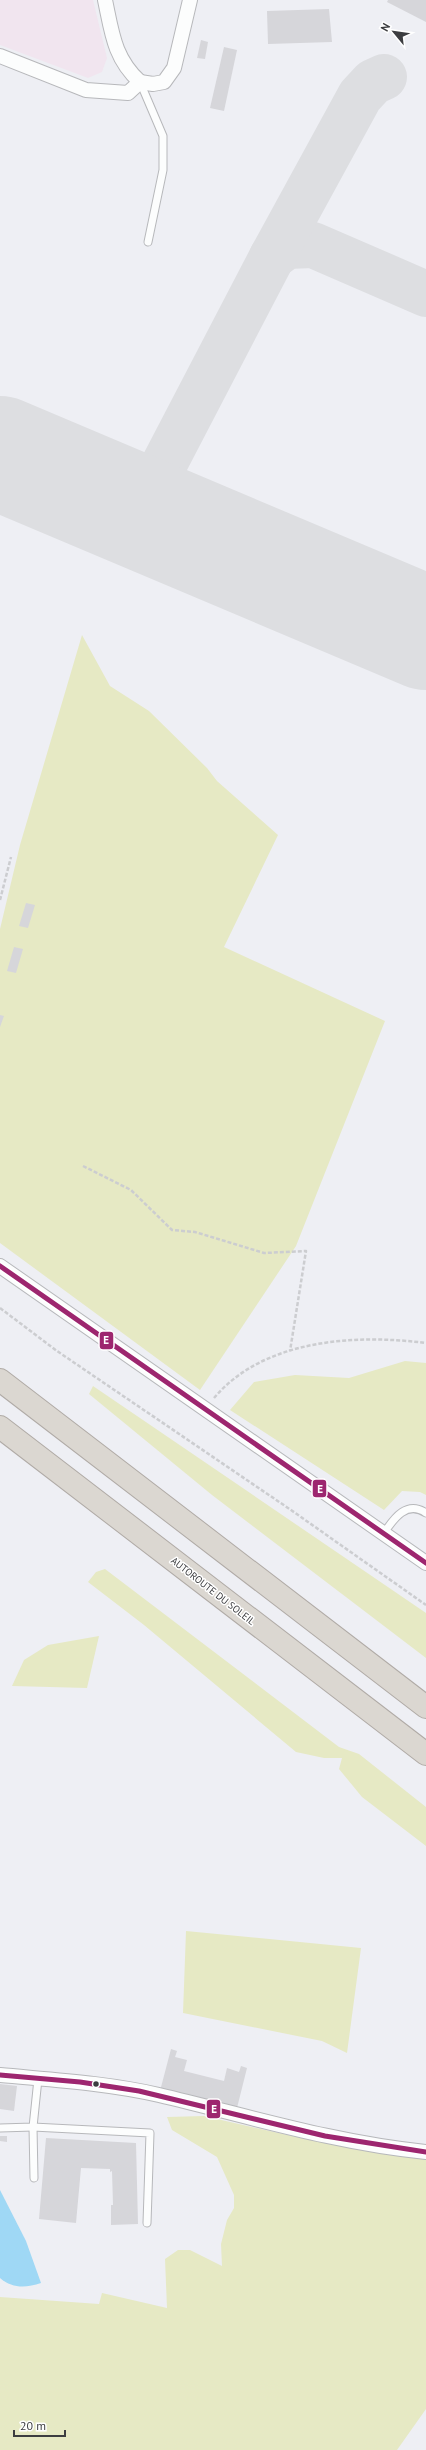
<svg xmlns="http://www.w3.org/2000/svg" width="426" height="2450" viewBox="0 0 426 2450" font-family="'PT Sans',sans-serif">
	<rect width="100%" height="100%" fill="#eeeff4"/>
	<path fill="#f1e5ef" d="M0 0H93L107 58 102 72 88 78 0 45Z"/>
	<g fill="#e6e9c4">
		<path d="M82 635 110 686 149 711 207 768 217 781 278 835 224 947 385 1021 296 1246 200 1390 0 1243V929L20 845Z"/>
		<path d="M405 1361 426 1363V1495L420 1492 402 1491 384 1510 230 1410 254 1382 295 1375 349 1378Z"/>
		<path d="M93 1386 426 1613V1658L212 1495 89 1394Z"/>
		<path d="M105 1569 339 1747 359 1754 426 1807V1846L362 1797 339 1769 342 1758H324L296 1752 144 1625 88 1582 96 1572Z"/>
		<path d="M99 1636 87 1688 12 1686 24 1660 48 1645Z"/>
		<path d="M186 1931 361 1948 347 2053 322 2041 183 2013Z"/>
		<path d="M204 2116C278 2133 351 2151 426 2159V2409L397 2450H0V2297L99 2304 102 2293 167 2308 165 2259 178 2250H190L222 2266 221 2244 227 2220 234 2208V2195L217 2157 172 2130 167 2117Z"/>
	</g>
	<path fill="#9fd8f5" d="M0 2190 26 2241 41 2283C26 2288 13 2289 0 2278Z"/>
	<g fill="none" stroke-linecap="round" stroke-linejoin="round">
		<g stroke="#dddee1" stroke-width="46">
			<path d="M272 257 287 246 313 245 426 294"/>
			<path d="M112 500C136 503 148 491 160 472"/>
			<path d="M166 523C151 508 154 490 160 472L272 257 360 96 373 82 384 77"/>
		</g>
		<path stroke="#dddee1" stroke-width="114" d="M0 453 426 633"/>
	</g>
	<g fill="#d6d6da">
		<path d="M388 0H426V22L387 2Z"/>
		<path d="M329 9 332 42 268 44 267 11Z"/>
		<path d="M201 40 208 42 205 59 197 58Z"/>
		<path d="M224 47 237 50 224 111 210 108Z"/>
		<path d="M26 903 35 905 28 928 19 926Z"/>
		<path d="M14 947 23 949 16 973 7 971Z"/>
		<path d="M0 1015 4 1016 0 1027Z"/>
		<path d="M171 2049 177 2051 175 2057 187 2060 184 2071 224 2081 227 2068 239 2072 241 2066 247 2068 237 2108 160 2091Z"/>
		<path d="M0 2084 17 2086 14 2111 0 2109Z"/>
		<path d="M0 2136H7V2142L0 2141Z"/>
		<path d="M46 2138 136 2143 138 2224 111 2225V2205H113L112 2171 110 2172V2169L81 2168 76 2223 39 2219Z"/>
	</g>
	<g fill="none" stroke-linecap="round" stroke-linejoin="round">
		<g stroke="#b7b8bb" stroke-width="9">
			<g id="service">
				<path d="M140 82 163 136V170L148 242"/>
				<path d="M384 1533C394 1518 407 1500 426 1513"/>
				<path d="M0 2128 33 2127 38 2079"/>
				<path d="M34 2178 33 2127 150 2133 147 2223"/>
			</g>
		</g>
		<g stroke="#b7b8bb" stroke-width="16">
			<g id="minor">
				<path d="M105 0C112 33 114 58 140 82"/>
				<path d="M0 56 86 90 128 93 140 82"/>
				<path d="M140 82 153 84 164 82 174 68 190 0"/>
				<path d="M0 1266 426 1563"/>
				<path d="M0 2075C53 2080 107 2083 159 2095 248 2116 335 2143 426 2152"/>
			</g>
		</g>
		<g stroke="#b0aba6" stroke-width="24">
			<g id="motorway">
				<path d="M0 1380 426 1707"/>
				<path d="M0 1427 426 1754"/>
			</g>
		</g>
		<g stroke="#cccdd0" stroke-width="2.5" stroke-dasharray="4 2" stroke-linecap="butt">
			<path d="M0 900 11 857"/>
			<path d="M83 1166 131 1190 172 1230 195 1232 264 1253 306 1251 290 1351"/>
			<path d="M0 1308 57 1351 291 1510 426 1605"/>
			<path d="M214 1398C264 1339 355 1334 426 1343"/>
		</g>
		<use href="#service" stroke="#fcfdfd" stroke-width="7"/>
		<use href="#minor" stroke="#fcfdfd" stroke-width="14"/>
		<use href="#motorway" stroke="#dbd7d1" stroke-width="22"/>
		<g stroke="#fff" stroke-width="8">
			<g id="bus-1">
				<path d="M0 1266 426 1563"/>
				<path d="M0 2075 80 2082 139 2091 325 2136 426 2152"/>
			</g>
		</g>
		<use href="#bus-1" stroke="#9d266f" stroke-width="5"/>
	</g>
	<circle fill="#3c3d40" stroke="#fff" stroke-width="1.5" cx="96" cy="2084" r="3.5"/>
	<g text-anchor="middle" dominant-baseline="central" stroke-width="3" stroke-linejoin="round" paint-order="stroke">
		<g font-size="10" fill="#3c3d40" stroke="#fff">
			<text transform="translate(213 1591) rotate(38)">AUTOROUTE DU SOLEIL</text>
		</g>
	</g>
	<g stroke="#fff" stroke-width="1.5">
		<rect x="99" y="1331" width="15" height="19" rx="4" fill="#9d266f"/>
		<rect x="312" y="1479" width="15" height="19" rx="4" fill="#9d266f"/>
		<rect x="206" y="2099" width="15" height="20" rx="4" fill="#9d266f"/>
	</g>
	<g font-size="11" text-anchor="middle" font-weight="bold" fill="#fff">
		<text x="106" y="1344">E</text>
		<text x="320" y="1493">E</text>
		<text x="214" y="2113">E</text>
	</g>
	<g transform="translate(394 32) rotate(299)" stroke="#ffffff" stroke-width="3" paint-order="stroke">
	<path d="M0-3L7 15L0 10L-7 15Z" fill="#3c3d40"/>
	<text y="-6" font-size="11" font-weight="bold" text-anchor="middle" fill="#3c3d40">N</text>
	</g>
	<path d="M14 2430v6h51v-6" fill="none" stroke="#3c3d40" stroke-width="2"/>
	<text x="20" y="2430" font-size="12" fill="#3c3d40" stroke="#ffffff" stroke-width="3" paint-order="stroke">20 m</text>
</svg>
